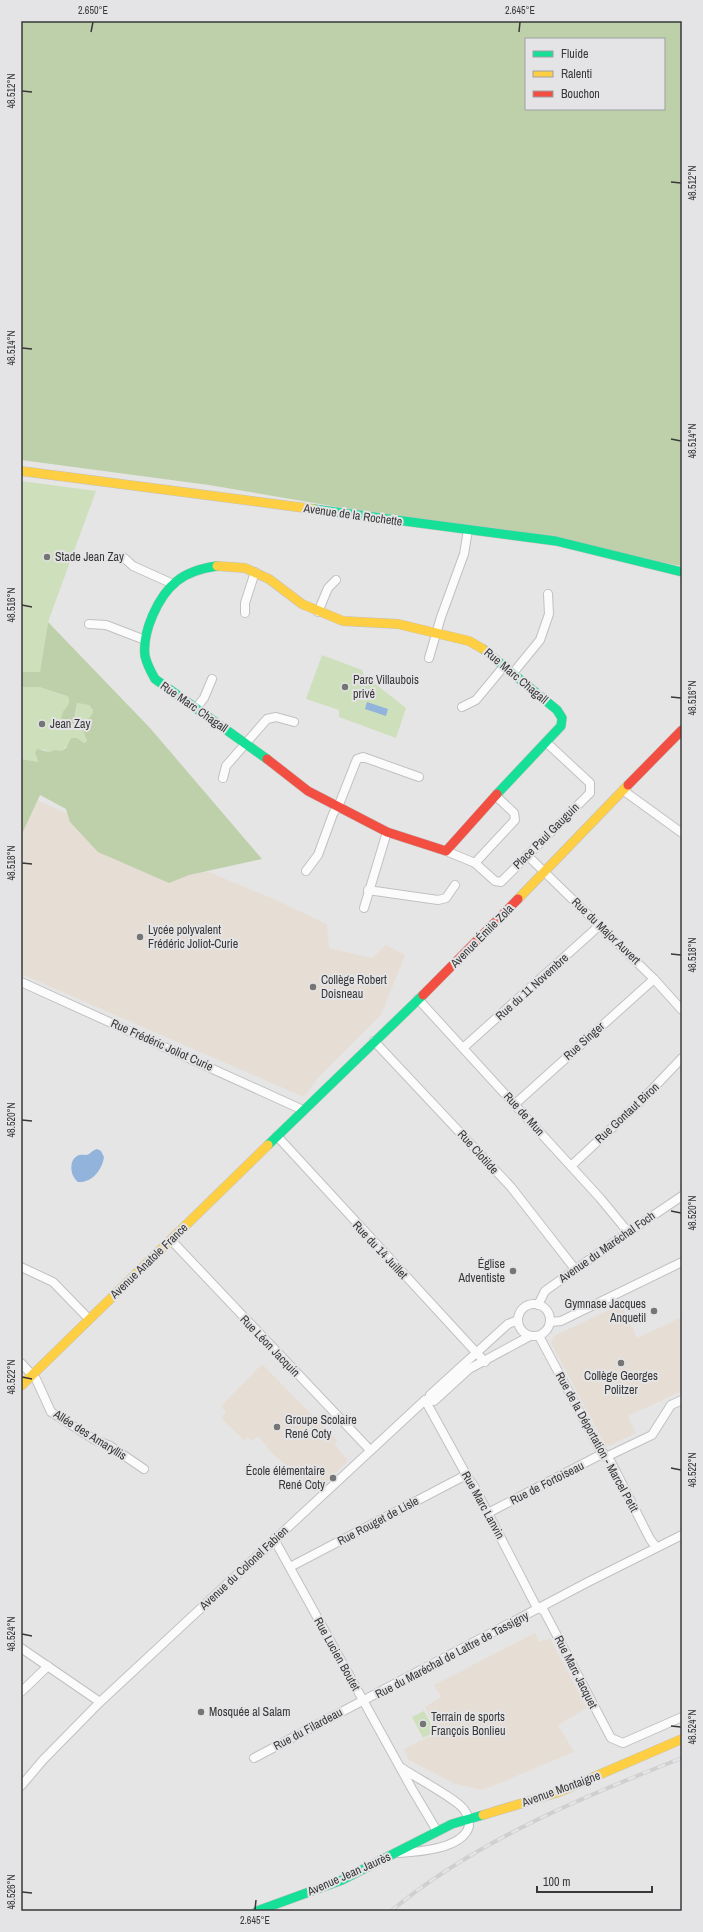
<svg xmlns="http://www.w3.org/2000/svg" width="703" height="1932" viewBox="0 0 703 1932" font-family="'Archivo Narrow',sans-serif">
	<rect width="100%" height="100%" fill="#e5e5e5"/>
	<g fill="#e6ded4">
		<path d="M36 800 276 900 327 924 329 948 372 958 386 945 405 955 381 1015 317 1079 304 1097 21 974V831Z"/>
		<path d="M621 1304 637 1338 682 1317V1391L628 1416 636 1433 606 1447 551 1343 554 1336Z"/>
		<path d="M262 1364 337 1440 335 1444 348 1461 316 1492 272 1453 258 1436 252 1441 248 1437 244 1440 221 1418 226 1413 221 1406Z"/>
		<path d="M535 1633 539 1642 550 1638 587 1708 558 1725 574 1752 483 1790 455 1784 409 1760 404 1749 438 1732 425 1707 441 1697 434 1685Z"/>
	</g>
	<g fill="#cde0bb">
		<path d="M21 481 96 491 48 622 40 673 21 672Z"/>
		<path d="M322 655 362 670 364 675 406 708 396 738 339 717V710L306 699Z"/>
		<path d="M21 687H39L67 696 69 697V704L62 714 76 716 77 703 89 705 93 710C92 726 80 715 87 741L84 743 77 738 61 751 55 750 49 752 43 749 36 757 38 762 22 759 21 762Z"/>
		<path d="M424 1711 435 1731 423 1738 412 1717Z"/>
	</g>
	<g fill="#bdd0aa" fill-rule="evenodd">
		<path d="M21 21H682V566L209 485 21 460ZM526 39H664V109H526Z"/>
		<path d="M48 622 150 728 262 859 189 875 169 883 98 852 70 822 66 809 40 795 21 836V762L22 759 38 762 35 752 37 749 49 752 55 750 61 751 66 748 71 738H77L84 743 87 741C86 737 83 732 83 728 84 720 93 718 93 710L89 705 77 703 74 723 64 725C56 710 71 709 69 698L67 696 39 687H21V672H40Z"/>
	</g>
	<g fill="#92b3dc">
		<path d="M367 702 388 709 386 716 365 709Z"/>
		<path d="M97 1149 101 1151 104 1157C102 1170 92 1183 78 1182 70 1176 68 1159 79 1155 83 1154 86 1156 89 1154 92 1152 93 1150 97 1149Z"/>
	</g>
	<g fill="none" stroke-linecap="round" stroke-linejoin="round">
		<g stroke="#c1c1c1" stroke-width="10">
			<g id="street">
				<path d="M123 557 133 566 173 584"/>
				<path d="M318 612 328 588 336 580"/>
				<path d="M245 613V603L255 572"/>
				<path d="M89 624 106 625 145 640"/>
				<path d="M429 658 441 617 464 554 468 530"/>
				<path d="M513 673 540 640 549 614 548 594"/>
				<path d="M462 707 476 700 505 665"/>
				<path d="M196 708 204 698 212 679"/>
				<path d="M223 778 226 766 267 719 276 717 294 722"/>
				<path d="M624 791 682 833"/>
				<path d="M446 851 475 863 495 881 501 882 590 793V783L547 743"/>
				<path d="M527 855 654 979 682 1010"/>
				<path d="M475 863 515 820 514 813 496 796"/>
				<path d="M306 871 318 855 333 814 340 802 357 759 363 757 419 777"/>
				<path d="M368 890 438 900 446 898 455 885"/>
				<path d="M364 908 387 832"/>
				<path d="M21 982 303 1110"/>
				<path d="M418 999 600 1198 628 1232"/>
				<path d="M374 1041 511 1187 575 1269"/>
				<path d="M463 1048 600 925"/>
				<path d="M515 1104 654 979"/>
				<path d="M277 1136 485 1362"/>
				<path d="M571 1166 641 1101 682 1058"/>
				<path d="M171 1240 370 1450"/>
				<path d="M21 1267 53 1282 89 1319"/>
				<circle cx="534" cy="1320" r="16"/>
				<path d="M538 1305 545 1291 617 1240 682 1196"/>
				<path d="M551 1322 561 1321 682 1262"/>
				<path d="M539 1336 599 1448 611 1462 650 1539 656 1547"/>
				<path d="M21 1363 36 1379 51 1412 95 1440 110 1446 144 1469"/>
				<path d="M429 1399 430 1395 508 1324 518 1320"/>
				<path d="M425 1400 468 1478 474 1486 536 1606 544 1611 611 1738 623 1743 682 1717"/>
				<path d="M488 1513 600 1455 606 1457 652 1435 671 1405 682 1400"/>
				<path d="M274 1539 412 1789 437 1831"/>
				<path d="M290 1567 466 1475"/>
				<path d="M21 1648 100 1702"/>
				<path d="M21 1692 48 1666"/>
				<path d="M254 1758 590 1581 682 1535"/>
				<path d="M21 1786 43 1760 100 1702 425 1400 434 1401 469 1369 530 1336"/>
				<path d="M399 1853C418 1852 463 1849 469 1826 469 1821 468 1815 465 1811 459 1800 416 1778 402 1768"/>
			</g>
		</g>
		<g stroke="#c1c1c1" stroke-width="10">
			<g id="fast">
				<path d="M313 509 556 541 682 572"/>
				<path d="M217 566C203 568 188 572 177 581 158 596 142 632 145 656 147 665 151 672 155 679L267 759"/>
				<path d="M483 649 557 710 562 718 561 726 497 794"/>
				<path d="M268 1145 423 995"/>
				<path d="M257 1911 342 1880 452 1824 483 1815"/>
			</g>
		</g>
		<g stroke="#c1c1c1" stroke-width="10">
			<g id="slow">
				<path d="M21 471 313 509"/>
				<path d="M217 566 245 568 269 579 302 604 343 621 398 624 469 641 483 649"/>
				<path d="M518 899 628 785"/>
				<path d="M21 1386 268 1145"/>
				<path d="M483 1815 559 1792 682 1739"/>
			</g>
		</g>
		<g stroke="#c1c1c1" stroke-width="10">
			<g id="jam">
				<path d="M267 759 308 791 387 832 446 851 497 794"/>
				<path d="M628 785 682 730"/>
				<path d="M423 995 518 899"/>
			</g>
		</g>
		<use href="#street" stroke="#fbfbfb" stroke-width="8"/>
		<use href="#fast" stroke="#16e098" stroke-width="9"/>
		<use href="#slow" stroke="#ffcf43" stroke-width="9"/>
		<use href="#jam" stroke="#f24e42" stroke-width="9"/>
		<g stroke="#cfcfcf" stroke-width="4">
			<path id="rail" d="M391 1911C474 1842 582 1797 682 1758"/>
		</g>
		<use href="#rail" stroke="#e4e4e6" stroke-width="2.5" stroke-dasharray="8" stroke-linecap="butt"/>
	</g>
	<path fill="none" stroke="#383839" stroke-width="1.5" d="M91 32 93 22M519 32 520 22M22 91 32 92M671 182 681 183M22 348 32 349M671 439 681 441M22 605 32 607M671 697 681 698M22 863 32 864M671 954 681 955M22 1120 32 1121M671 1211 681 1213M22 1377 32 1379M671 1468 681 1470M22 1634 32 1636M671 1726 681 1727M22 1892 32 1893M255 1910 256 1900"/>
	<g fill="#757575" stroke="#e4e4e6" stroke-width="1.5">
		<circle cx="47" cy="557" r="4"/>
		<circle cx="345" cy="687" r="4"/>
		<circle cx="42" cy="724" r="4"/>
		<circle cx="140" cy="937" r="4"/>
		<circle cx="313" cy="987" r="4"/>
		<circle cx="513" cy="1271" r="4"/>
		<circle cx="654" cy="1311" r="4"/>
		<circle cx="621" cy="1363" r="4"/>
		<circle cx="277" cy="1427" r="4"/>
		<circle cx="333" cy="1478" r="4"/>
		<circle cx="201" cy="1712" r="4"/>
		<circle cx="423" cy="1724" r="4"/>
	</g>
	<g text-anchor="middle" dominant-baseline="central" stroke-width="4" stroke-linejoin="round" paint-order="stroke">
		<g font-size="12" fill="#383839" stroke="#e4e4e6">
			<text transform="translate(353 515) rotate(8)">Avenue de la Rochette</text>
			<text transform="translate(516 676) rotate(40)">Rue Marc Chagall</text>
			<text transform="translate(194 707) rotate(35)">Rue Marc Chagall</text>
			<text transform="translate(546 836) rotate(-45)">Place Paul Gauguin</text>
			<text transform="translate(606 931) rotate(44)">Rue du Major Auvert</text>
			<text transform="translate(482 936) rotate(-45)">Avenue Émile Zola</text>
			<text transform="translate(532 987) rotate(-42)">Rue du 11 Novembre</text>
			<text transform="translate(584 1041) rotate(-42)">Rue Singer</text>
			<text transform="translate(162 1045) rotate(24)">Rue Frédéric Joliot Curie</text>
			<text transform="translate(627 1113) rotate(-43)">Rue Gontaut Biron</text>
			<text transform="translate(524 1114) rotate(48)">Rue de Mun</text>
			<text transform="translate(478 1152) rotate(48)">Rue Clotilde</text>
			<text transform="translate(607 1247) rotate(-35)">Avenue du Maréchal Foch</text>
			<text transform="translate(380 1250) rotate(47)">Rue du 14 Juillet</text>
			<text transform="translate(149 1261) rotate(-44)">Avenue Anatole France</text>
			<text transform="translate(270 1346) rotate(46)">Rue Léon Jacquin</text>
			<text transform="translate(90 1435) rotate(32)">Allée des Amaryllis</text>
			<text transform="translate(597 1442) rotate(61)">Rue de la Déportation - Marcel Petit</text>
			<text transform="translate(547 1483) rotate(-27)">Rue de Fortoiseau</text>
			<text transform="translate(483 1505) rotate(61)">Rue Marc Lanvin</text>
			<text transform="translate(378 1521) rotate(-28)">Rue Rouget de Lisle</text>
			<text transform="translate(244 1568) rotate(-43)">Avenue du Colonel Fabien</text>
			<text transform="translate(337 1654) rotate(61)">Rue Lucien Boutet</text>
			<text transform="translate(452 1655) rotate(-28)">Rue du Maréchal de Lattre de Tassigny</text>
			<text transform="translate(576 1672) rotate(63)">Rue Marc Jacquet</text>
			<text transform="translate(308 1729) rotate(-28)">Rue du Filardeau</text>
			<text transform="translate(561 1789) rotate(-20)">Avenue Montaigne</text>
			<text transform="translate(349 1874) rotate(-24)">Avenue Jean Jaurès</text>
		</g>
		<g font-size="12" fill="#383839" stroke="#e4e4e6" text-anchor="start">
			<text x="55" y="557">Stade Jean Zay</text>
			<text x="353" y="680">Parc Villaubois<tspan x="353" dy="14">privé</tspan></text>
			<text x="50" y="724">Jean Zay</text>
			<text x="148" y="930">Lycée polyvalent<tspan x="148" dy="14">Frédéric Joliot-Curie</tspan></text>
			<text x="321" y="980">Collège Robert<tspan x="321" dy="14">Doisneau</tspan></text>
			<text x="505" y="1264" text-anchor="end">Église<tspan x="505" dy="14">Adventiste</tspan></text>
			<text x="646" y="1304" text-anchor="end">Gymnase Jacques<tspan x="646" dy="14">Anquetil</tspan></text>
			<text x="621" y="1376" text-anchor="middle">Collège Georges<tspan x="621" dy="14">Politzer</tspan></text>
			<text x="285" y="1420">Groupe Scolaire<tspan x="285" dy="14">René Coty</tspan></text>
			<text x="325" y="1471" text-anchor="end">École élémentaire<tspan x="325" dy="14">René Coty</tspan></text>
			<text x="209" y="1712">Mosquée al Salam</text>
			<text x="431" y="1717">Terrain de sports<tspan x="431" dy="14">François Bonlieu</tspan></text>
		</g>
	</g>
	<rect width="703" height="1932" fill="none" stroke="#e4e4e6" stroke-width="44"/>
	<rect x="525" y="38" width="140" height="72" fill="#e4e4e6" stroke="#9f9fa1"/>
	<rect x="533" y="51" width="20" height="6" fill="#16e098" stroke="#9f9fa1"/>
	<text x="561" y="58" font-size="12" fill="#383839">Fluide</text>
	<rect x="533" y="71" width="20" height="6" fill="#ffcf43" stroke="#9f9fa1"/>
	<text x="561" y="78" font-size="12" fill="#383839">Ralenti</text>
	<rect x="533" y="91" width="20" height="6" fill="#f24e42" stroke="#9f9fa1"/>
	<text x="561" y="98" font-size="12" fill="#383839">Bouchon</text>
	<path d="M537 1886v6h115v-6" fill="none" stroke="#383839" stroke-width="2"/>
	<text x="543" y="1886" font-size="12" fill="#383839" stroke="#e4e4e6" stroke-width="3" paint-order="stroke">100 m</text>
	<rect x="22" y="22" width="659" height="1888" fill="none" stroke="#383839" stroke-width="1.5"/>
	<g font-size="10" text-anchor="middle" fill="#383839">
		<text x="93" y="14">2.650°E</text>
		<text x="520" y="14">2.645°E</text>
		<text transform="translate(11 91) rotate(-90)" y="4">48.512°N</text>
		<text transform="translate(692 183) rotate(-90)" y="4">48.512°N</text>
		<text transform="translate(11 348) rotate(-90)" y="4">48.514°N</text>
		<text transform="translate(692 441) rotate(-90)" y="4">48.514°N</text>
		<text transform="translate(11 605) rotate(-90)" y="4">48.516°N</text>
		<text transform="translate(692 698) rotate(-90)" y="4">48.516°N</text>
		<text transform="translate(11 863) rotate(-90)" y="4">48.518°N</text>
		<text transform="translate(692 955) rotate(-90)" y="4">48.518°N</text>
		<text transform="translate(11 1120) rotate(-90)" y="4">48.520°N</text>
		<text transform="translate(692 1213) rotate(-90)" y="4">48.520°N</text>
		<text transform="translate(11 1377) rotate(-90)" y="4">48.522°N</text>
		<text transform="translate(692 1470) rotate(-90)" y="4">48.522°N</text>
		<text transform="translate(11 1634) rotate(-90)" y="4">48.524°N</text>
		<text transform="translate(692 1727) rotate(-90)" y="4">48.524°N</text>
		<text transform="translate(11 1892) rotate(-90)" y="4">48.526°N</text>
		<text x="255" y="1924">2.645°E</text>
	</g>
</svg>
